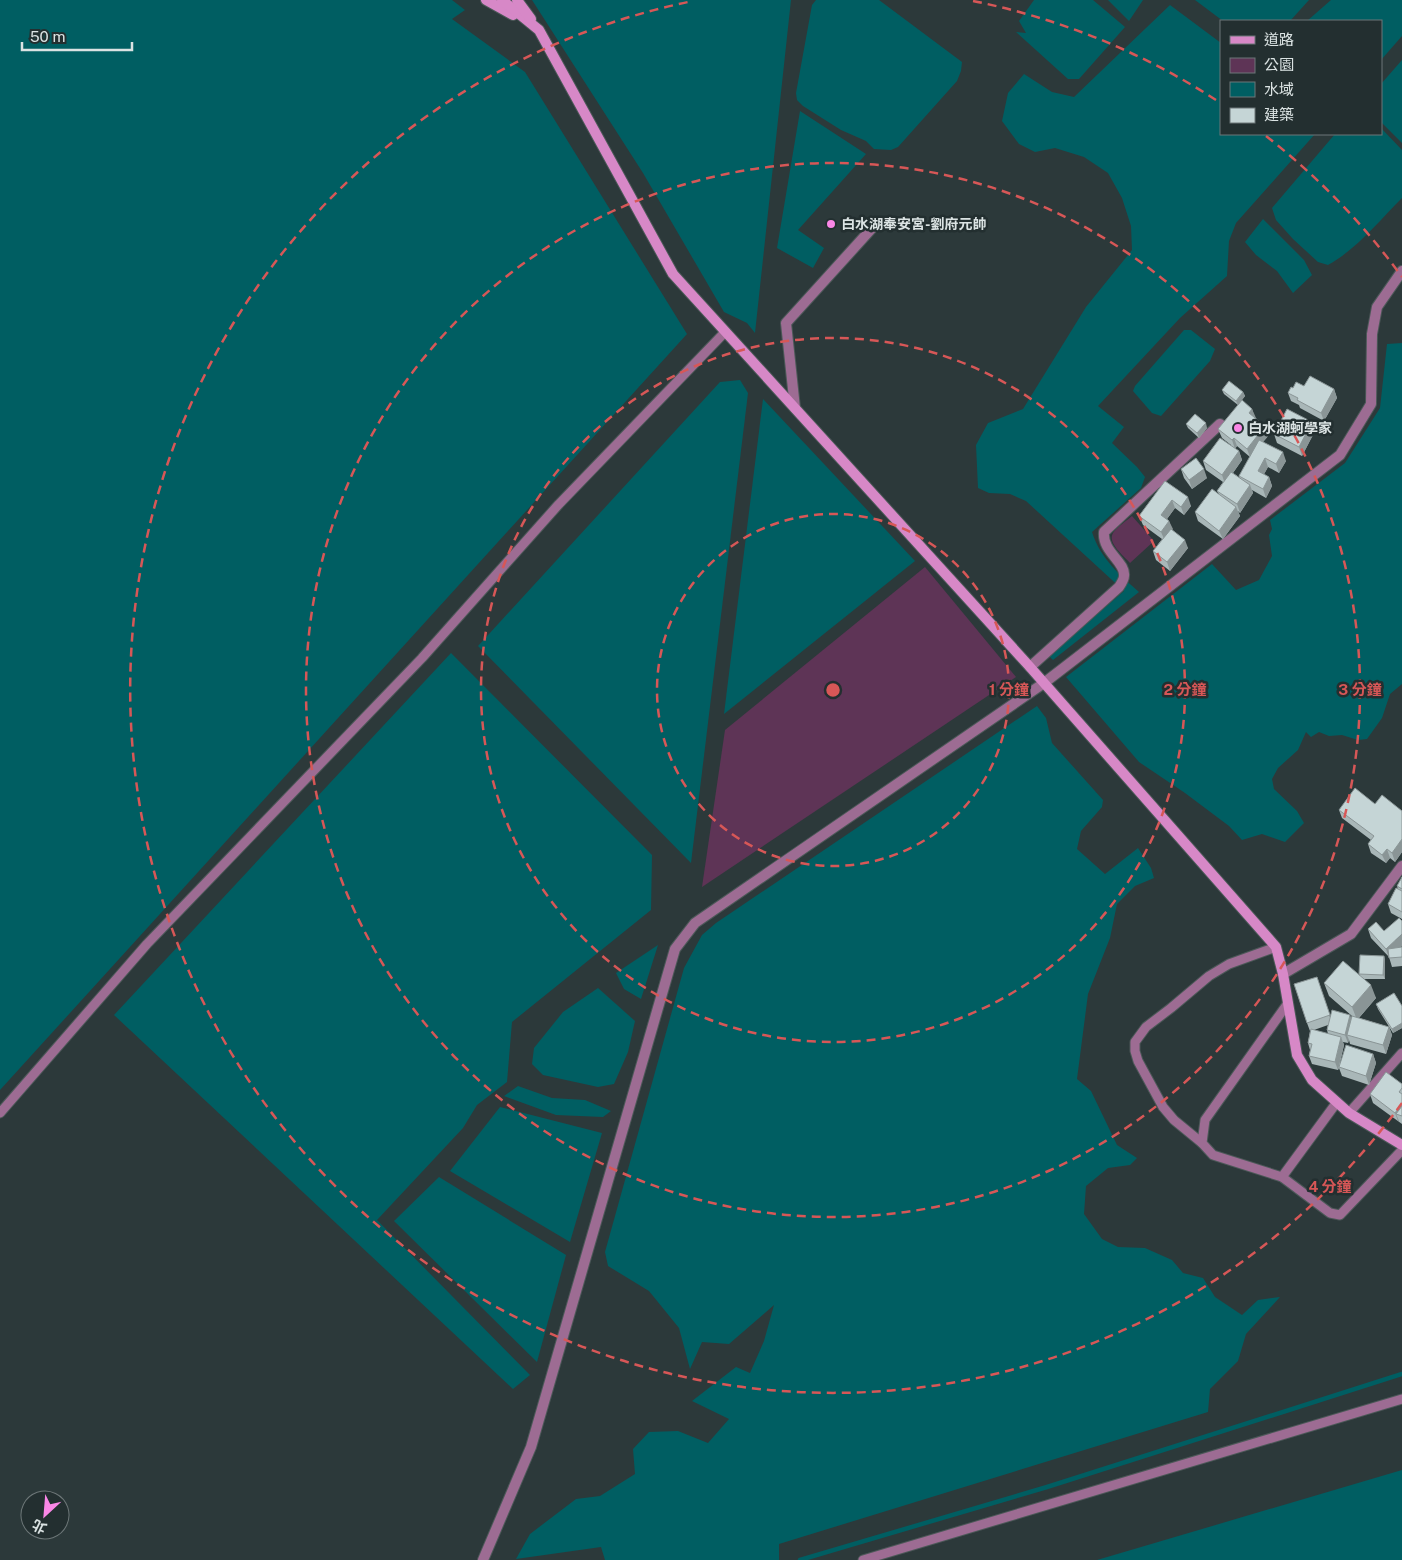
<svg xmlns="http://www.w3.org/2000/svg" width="1402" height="1560" viewBox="0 0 1402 1560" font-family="'Public Sans','Noto Sans TC',sans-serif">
	<rect width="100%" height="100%" fill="#2c393a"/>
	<g fill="#5e3456">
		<path d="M1132 516 1154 541 1130 563C1124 556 1107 543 1113 533 1117 527 1126 521 1132 516Z"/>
		<path d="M925 567 1016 677 702 887 725 730Z"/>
	</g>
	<g fill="#005e62">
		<path d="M0 0H452L465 10 452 19 525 72 687 334 0 1090Z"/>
		<path d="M532 0H791L755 333 747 323 724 312 643 173Z"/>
		<path d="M816 0H879L962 62 961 71 957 81 898 147 891 150 874 149 866 141 841 130 803 106 797 100 796 93 812 5Z"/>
		<path d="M1034 0H1093L1125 27 1079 79H1068L1016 32 1026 33 1019 21Z"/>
		<path d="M1108 0H1143L1129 21Z"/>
		<path d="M1195 0H1309L1290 21H1223Z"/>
		<path d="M1331 0H1402V36L1381 60V21H1307Z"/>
		<path d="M1170 5 1221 43V134H1315L1236 223 1229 241 1227 276 1180 318 1098 406 1124 427 1112 443 1137 467 1145 477 1141 488 1092 532C1100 558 1120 575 1139 592L1053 660 1049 656 1124 591 1026 501 1010 494 989 493 978 488 976 445 988 423 1023 409 1086 307 1132 250 1131 226 1122 198 1108 173 1084 157 1055 148 1035 152 1019 144 1002 121 1008 93 1024 74 1052 92 1074 97Z"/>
		<path d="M1402 60V143L1381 122V84Z"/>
		<path d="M800 111 866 154 798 230 824 248 813 268 777 248Z"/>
		<path d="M1381 128 1402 150V198C1379 221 1357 249 1328 265L1318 262 1293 239 1276 220 1272 208 1335 134H1381Z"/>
		<path d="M1263 219 1304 260 1312 275 1293 293 1277 271 1256 255 1245 242Z"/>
		<path d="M1184 330H1191L1215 349 1210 361 1161 416 1152 413 1133 391 1135 386Z"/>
		<path d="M1402 343V684L1390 694 1382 718 1367 739 1358 740 1342 735 1329 736 1319 732 1311 737 1306 732 1298 750 1278 768 1272 779 1274 789 1297 811 1304 823 1285 842 1262 834 1242 840 1229 826 1185 793 1139 762 1066 677 1212 564 1236 590 1259 580 1272 556 1269 535 1272 529 1270 520 1345 463 1380 408 1387 344Z"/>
		<path d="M740 380 748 393 691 863 478 646 720 382Z"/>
		<path d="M763 399 915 561 724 714Z"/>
		<path d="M451 653 652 855 651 910 512 1022 507 1082 477 1105 463 1128 377 1220 530 1375 513 1389 114 1015Z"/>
		<path d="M1037 706 1046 718 1052 743 1103 800 1102 807 1081 831 1077 849 1105 874 1138 848 1151 868 1154 878 1135 886 1117 904 1110 938 1088 994 1077 1079 1091 1091 1117 1145 1137 1158 1130 1165 1108 1168 1086 1186 1084 1214 1102 1239 1118 1247 1145 1248 1172 1260 1183 1273 1203 1278 1215 1297 1242 1315 1258 1300 1280 1297 1246 1334 1238 1361 1210 1389 1208 1412 779 1544V1560H605L601 1547 516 1559 530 1534 576 1499 600 1496 635 1474 633 1449 649 1432 678 1431 708 1443 729 1419 692 1401 736 1367 750 1373 764 1341 774 1305 729 1344 702 1342 690 1369 679 1328 649 1291 608 1266 605 1252 684 968 702 935 716 923Z"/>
		<path d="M658 945 641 999 624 989 616 973Z"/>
		<path d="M598 988 635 1021 628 1052 614 1084 598 1087 543 1075 532 1064 534 1048 563 1012Z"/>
		<path d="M518 1086 552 1098 585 1100 611 1111 603 1117 556 1115 504 1096Z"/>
		<path d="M500 1107 602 1133 570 1242 450 1171Z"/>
		<path d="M439 1177 566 1255 537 1362 394 1221Z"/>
		<path d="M1402 1470V1560H1097Z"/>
	</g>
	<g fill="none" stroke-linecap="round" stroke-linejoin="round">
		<path stroke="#005e62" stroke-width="4.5" d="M800 1560 1047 1487 1402 1374"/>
		<g stroke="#4c5858" stroke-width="11">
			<g id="lane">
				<path d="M1288 1003 1205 1120 1202 1143 1213 1155 1282 1177 1337 1102"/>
				<path d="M0 1113 147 944 422 658 559 504 725 332"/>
				<path d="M1349 1113 1402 1053"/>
				<path d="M1202 1143 1174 1120 1163 1107 1138 1061 1135 1051V1042L1146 1027 1171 1008 1209 976 1229 964 1276 947"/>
				<path d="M1282 1177 1330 1213 1340 1215 1402 1150"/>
				<path d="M863 1560 1402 1399"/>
			</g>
		</g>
		<g stroke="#4c5858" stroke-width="12">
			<g id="street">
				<path d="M795 408 786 323 873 227"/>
				<path d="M1030 667 1119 587C1121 584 1124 579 1124 576 1126 562 1102 552 1104 532L1220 424"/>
				<path d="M1283 974 1351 934 1402 866"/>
				<path d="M483 1560 531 1447 675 949 695 923 1044 683 1340 455 1371 404 1372 334 1377 307 1402 271"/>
			</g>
		</g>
		<g stroke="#4c5858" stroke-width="12">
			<g id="secondary">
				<path d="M486 0 513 15"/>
				<path d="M502 0 539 30 673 274 1030 667 1276 947 1283 974 1297 1055 1312 1080 1349 1113 1402 1145"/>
				<path d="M517 0 531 19"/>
			</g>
		</g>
		<use href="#lane" stroke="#9d6c93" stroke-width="9"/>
		<use href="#street" stroke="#9d6c93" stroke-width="10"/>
		<use href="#secondary" stroke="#d788c7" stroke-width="10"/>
	</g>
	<g fill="#a9b7b8" fill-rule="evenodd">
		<path d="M1304 386 1334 389 1337 398 1324 421 1300 408 1299 405 1291 401 1288 393 1293 388Z"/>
		<path d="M1222 390 1243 392 1245 396 1238 405 1224 394Z"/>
		<path d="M1252 409 1255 418 1265 426 1269 435 1263 442 1286 461 1279 473 1268 467 1264 474 1269 477 1272 486 1266 498 1252 490 1253 493 1240 513 1238 511 1240 516 1223 539 1198 521 1195 512 1219 494 1217 491 1223 482 1206 470 1203 461 1231 445 1222 438 1218 429ZM1237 446 1250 457 1239 476 1240 478 1233 473 1242 460 1239 451 1235 449Z"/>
		<path d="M1186 424 1207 428 1199 438 1188 428Z"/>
		<path d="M1315 431 1302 456 1277 443 1274 434Z"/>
		<path d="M1181 469 1207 478 1192 489 1184 478Z"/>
		<path d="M1165 481 1191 506 1184 515 1175 508 1167 519 1169 521 1172 530 1188 548 1170 571 1156 560 1153 551 1162 539 1143 525 1139 516Z"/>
		<path d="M1375 804 1402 811V852L1395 862 1390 858 1386 863 1371 853 1368 844 1371 840 1342 818 1339 810Z"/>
		<path d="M1397 886 1402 889V919L1391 913 1388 904 1398 890Z"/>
		<path d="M1368 929 1384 931 1402 946 1400 947H1402V966L1392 967 1389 957 1371 938Z"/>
		<path d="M1384 956 1385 960V979H1363L1376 998 1359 1018 1389 1027 1392 1035 1386 1054 1350 1044 1349 1040 1348 1043 1343 1042 1344 1045 1340 1063 1373 1054 1376 1063 1369 1085 1342 1076 1339 1068 1338 1070 1312 1064 1309 1056 1310 1050 1308 1043 1310 1031 1307 1023 1317 977 1330 1017 1350 1015 1351 1019 1352 1016 1329 996 1324 983 1360 976 1359 974ZM1328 1025 1327 1030 1328 1034 1314 1030Z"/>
		<path d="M1376 1004 1402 1006V1028L1393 1033 1378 1009Z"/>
		<path d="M1402 1084V1124L1373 1103 1370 1094Z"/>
	</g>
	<g fill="#8a9596">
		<path d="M1334 389 1337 398 1324 421 1321 413Z"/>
		<path d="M1243 392 1245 396 1238 405 1236 401Z"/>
		<path d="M1252 409 1256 418 1252 422 1249 413Z"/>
		<path d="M1312 422 1315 431 1302 456 1299 447Z"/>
		<path d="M1206 423 1207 428 1199 438 1197 433Z"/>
		<path d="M1265 426 1269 435 1250 457 1247 449Z"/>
		<path d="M1234 438 1237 446 1235 449 1232 440Z"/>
		<path d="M1239 451 1242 460 1225 484 1222 475Z"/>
		<path d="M1283 452 1286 461 1279 473 1276 464Z"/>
		<path d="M1265 458 1268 467 1261 480 1258 471Z"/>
		<path d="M1204 469 1207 478 1192 489 1189 480Z"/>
		<path d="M1269 477 1272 486 1266 498 1263 489Z"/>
		<path d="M1250 485 1253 493 1240 513 1237 504Z"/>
		<path d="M1188 497 1191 506 1184 515 1181 507Z"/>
		<path d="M1172 500 1175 508 1164 523 1161 515Z"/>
		<path d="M1236 507 1240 516 1223 539 1219 531Z"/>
		<path d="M1169 521 1173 529 1165 541 1161 532Z"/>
		<path d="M1185 540 1188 548 1170 571 1167 562Z"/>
		<path d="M1402 839V852L1395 862 1392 853Z"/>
		<path d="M1387 849 1390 858 1386 863 1382 855Z"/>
		<path d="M1402 934V946L1389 958 1386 949Z"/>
		<path d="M1384 956 1385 960V979L1383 975Z"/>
		<path d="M1371 985 1376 998 1357 1020 1352 1007Z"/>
		<path d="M1350 1015 1353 1024 1347 1035 1349 1040 1348 1043 1345 1035Z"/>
		<path d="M1402 1023V1028L1393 1033 1392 1029Z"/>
		<path d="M1389 1027 1392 1035 1386 1054 1383 1045Z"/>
		<path d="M1341 1037 1344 1045 1338 1070 1335 1062Z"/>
		<path d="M1373 1054 1376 1063 1369 1085 1366 1076Z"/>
		<path d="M1402 1103V1116L1396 1114 1399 1121H1398L1395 1113Z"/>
	</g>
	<g fill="#c5d5d6" stroke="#8a9596">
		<path d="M1310 376 1334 389 1321 413 1297 400 1298 398 1288 393 1291 387 1293 388 1296 382 1304 386Z"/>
		<path d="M1229 381 1243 392 1236 401 1222 390Z"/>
		<path d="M1242 400 1252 409 1249 413 1265 426 1247 449 1234 438 1232 440 1218 429Z"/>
		<path d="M1287 409 1312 422 1299 447 1274 434Z"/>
		<path d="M1195 414 1206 423 1197 433 1186 424Z"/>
		<path d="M1220 438 1239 451 1222 475 1203 461Z"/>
		<path d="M1259 440 1283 452 1276 464 1265 458 1258 471 1269 477 1263 489 1239 476Z"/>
		<path d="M1196 458 1204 469 1189 480 1181 469Z"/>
		<path d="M1231 472 1250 485 1237 504 1217 491Z"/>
		<path d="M1165 481 1188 497 1181 507 1172 500 1161 515 1169 521 1161 532 1139 516Z"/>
		<path d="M1212 489 1236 507 1219 531 1195 512Z"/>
		<path d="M1171 529 1185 540 1167 562 1153 551Z"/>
		<path d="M1355 788 1375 804 1382 795 1402 811V839L1392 853 1387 849 1382 855 1368 844 1374 836 1339 810Z"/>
		<path d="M1402 877V889L1397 886Z"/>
		<path d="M1396 888 1402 891V912L1388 904Z"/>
		<path d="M1399 918 1402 921V934L1386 949 1368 929 1376 922 1384 931Z"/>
		<path d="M1402 947V957L1389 958 1388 949Z"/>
		<path d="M1360 955 1384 956 1383 975 1359 974Z"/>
		<path d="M1343 961 1371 985 1352 1007 1324 983Z"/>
		<path d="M1317 977 1330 1015 1307 1023 1294 984Z"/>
		<path d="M1394 993 1402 1006V1023L1392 1029 1376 1004Z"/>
		<path d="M1332 1010 1350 1015 1345 1035 1327 1030Z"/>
		<path d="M1352 1016 1389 1027 1383 1045 1347 1035Z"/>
		<path d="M1311 1029 1341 1037 1335 1062 1309 1056 1312 1044 1308 1043Z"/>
		<path d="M1346 1045 1373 1054 1366 1076 1339 1067Z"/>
		<path d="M1386 1072 1402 1084V1088L1399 1092 1402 1094V1103L1395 1113 1370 1094Z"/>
		<path d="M1402 1106V1116L1396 1114Z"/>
	</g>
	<g fill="none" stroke="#d75757" stroke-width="2.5" stroke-dasharray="9 6">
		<circle cx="833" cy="690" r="176"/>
		<circle cx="833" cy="690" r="352"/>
		<circle cx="833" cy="690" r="527"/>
		<path d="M1402 1103A703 703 0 1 1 693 1M973 1A703 703 0 0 1 1216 100M1266 136A703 703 0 0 1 1402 277"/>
	</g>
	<g fill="#fa87e6" stroke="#232f30" stroke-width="2">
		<circle cx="831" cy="224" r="5"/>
		<circle cx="1238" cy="428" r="5"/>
	</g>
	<g text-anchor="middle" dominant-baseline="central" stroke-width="5" stroke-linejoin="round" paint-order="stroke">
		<g font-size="14" font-weight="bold" fill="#dbe3e3" stroke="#232f30" text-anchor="start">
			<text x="841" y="224">白水湖奉安宮-劉府元帥</text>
			<text x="1248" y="428">白水湖蚵學家</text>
		</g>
	</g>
	<circle cx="833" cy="690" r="8" fill="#d75757" stroke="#232f30" stroke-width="2.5"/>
	<g font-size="15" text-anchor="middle" font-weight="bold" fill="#d75757" stroke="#232f30" stroke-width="5" stroke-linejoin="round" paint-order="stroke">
		<text x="1009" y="695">1 分鐘</text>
		<text x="1185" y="695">2 分鐘</text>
		<text x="1360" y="695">3 分鐘</text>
		<text x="1330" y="1192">4 分鐘</text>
	</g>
	<rect x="1220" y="20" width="162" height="115" fill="#232f30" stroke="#6d7778"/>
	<rect x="1230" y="36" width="25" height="8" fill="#d788c7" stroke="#6d7778"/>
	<text x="1264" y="45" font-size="15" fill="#dbe3e3">道路</text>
	<rect x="1230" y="58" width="25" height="15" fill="#5e3456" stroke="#6d7778"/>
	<text x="1264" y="70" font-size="15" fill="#dbe3e3">公園</text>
	<rect x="1230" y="82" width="25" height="15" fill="#005e62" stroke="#6d7778"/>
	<text x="1264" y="95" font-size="15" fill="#dbe3e3">水域</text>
	<rect x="1230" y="108" width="25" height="15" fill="#c5d5d6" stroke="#6d7778"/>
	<text x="1264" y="120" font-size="15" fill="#dbe3e3">建築</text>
	<g transform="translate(45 1515) rotate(206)"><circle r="24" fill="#232f30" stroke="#6d7778"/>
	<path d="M0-4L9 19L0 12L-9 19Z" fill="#fa87e6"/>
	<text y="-8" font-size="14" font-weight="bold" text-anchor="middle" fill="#dbe3e3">北</text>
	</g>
	<path d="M22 42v8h110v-8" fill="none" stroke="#dbe3e3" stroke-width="2.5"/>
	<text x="30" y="42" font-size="15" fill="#dbe3e3" stroke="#232f30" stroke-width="4" paint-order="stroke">50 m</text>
</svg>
